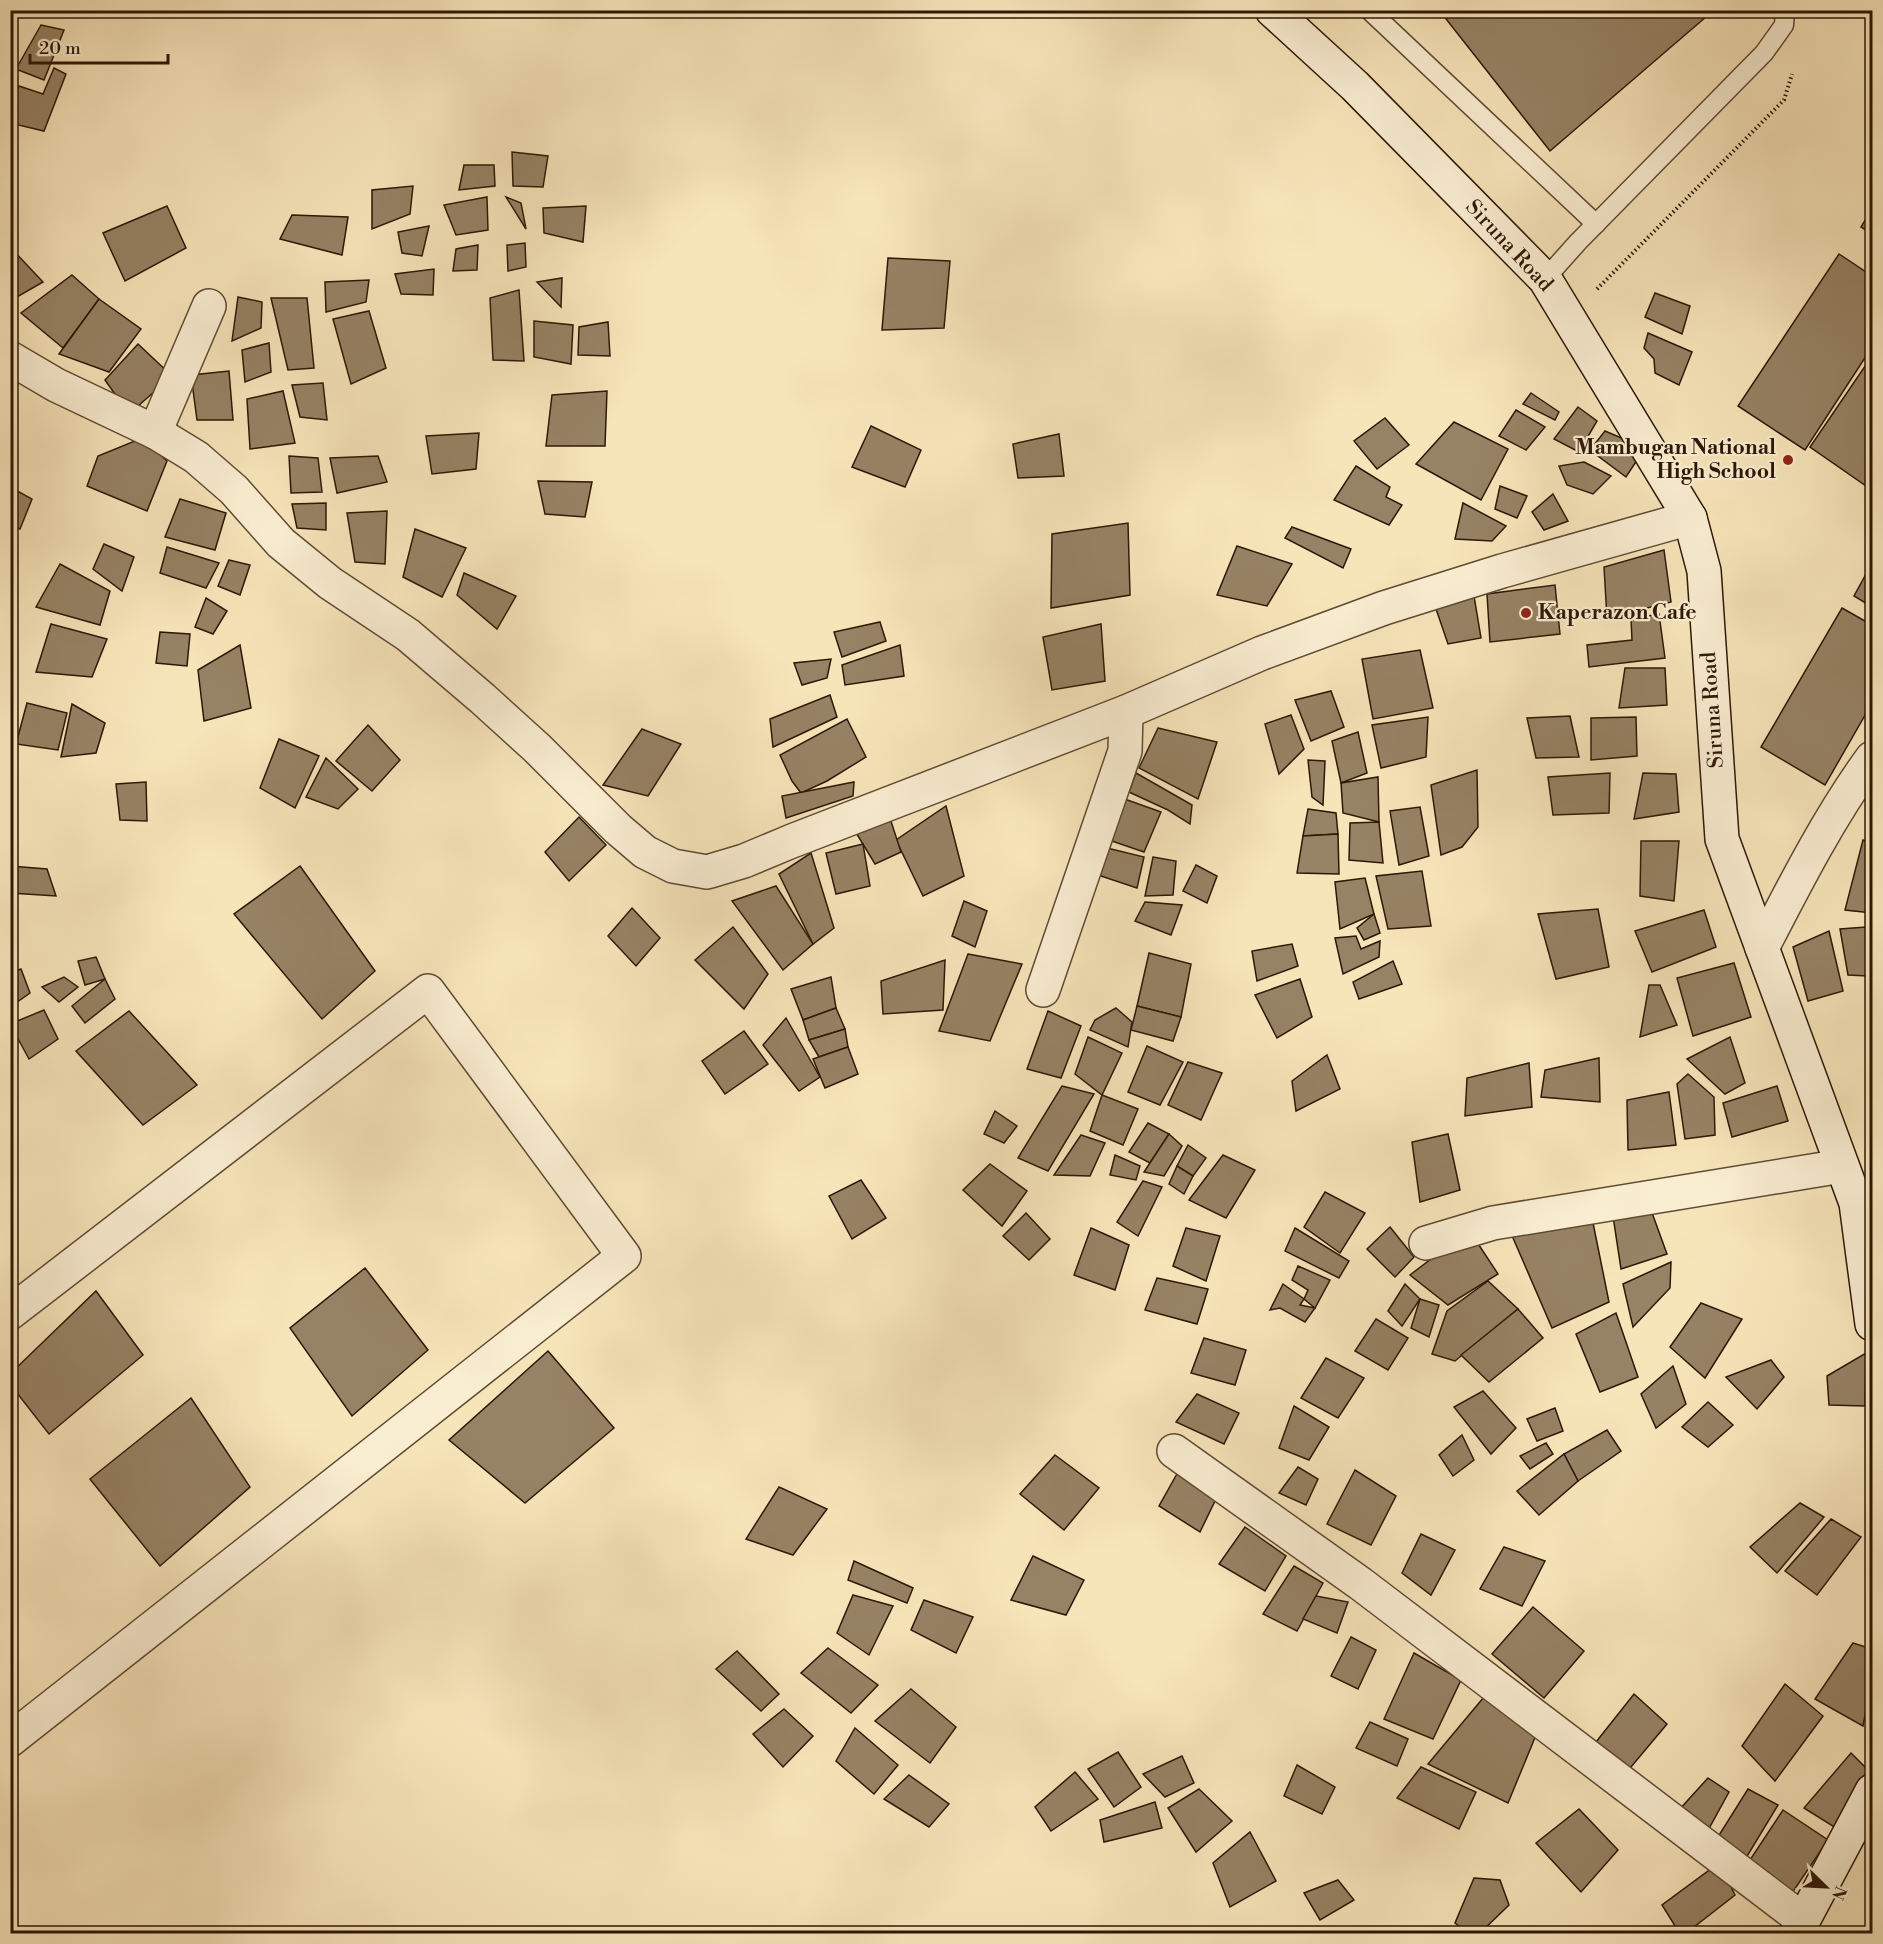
<svg xmlns="http://www.w3.org/2000/svg" width="1883" height="1944" viewBox="0 0 1883 1944" font-family="'Libre Bodoni',serif">
	<rect width="100%" height="100%" fill="#f7e5ba"/>
	<filter id="stains"><feTurbulence type="fractalNoise" baseFrequency=".00333" numOctaves="4"/><feColorMatrix values="0 0 0 0 .2 0 0 0 0 .09 0 0 0 0 .02 0 0 0 .5 -.17"/></filter>
	<radialGradient id="worn" r=".72"><stop offset=".6" stop-color="#630" stop-opacity="0"/><stop offset="1" stop-color="#630" stop-opacity=".3"/></radialGradient>
	<g fill="#968264" stroke="#2d1707" stroke-width="1.5">
		<path d="M1439 10H1714L1550 151Z"/>
		<path d="M41 25 64 30 44 80 16 69Z"/>
		<path d="M54 68 66 74 44 131 10 123V106L19 86 43 94Z"/>
		<path d="M512 152 548 156 543 187 513 186Z"/>
		<path d="M464 165H494L495 186 459 190Z"/>
		<path d="M413 186 410 214 372 229V190Z"/>
		<path d="M487 197 488 230 456 235 444 205Z"/>
		<path d="M506 197 521 203 526 229Z"/>
		<path d="M167 206 186 248 125 281 103 233Z"/>
		<path d="M586 206 583 242 544 233 543 208Z"/>
		<path d="M1872 209V234L1861 227Z"/>
		<path d="M292 215 348 217 342 255 280 239Z"/>
		<path d="M429 226 422 256 402 253 398 232Z"/>
		<path d="M525 243 526 267 508 271 507 245Z"/>
		<path d="M478 245 477 270 453 271 456 249Z"/>
		<path d="M10 247 43 282 10 301Z"/>
		<path d="M1839 254 1872 276V347L1805 450 1738 406Z"/>
		<path d="M888 258 950 261 944 328 882 330Z"/>
		<path d="M434 269 433 295 401 294 395 274Z"/>
		<path d="M72 275 99 299 63 348 21 313Z"/>
		<path d="M562 278 561 307 537 282Z"/>
		<path d="M369 280 366 302 326 312 325 282Z"/>
		<path d="M519 290 524 361 493 360 490 298Z"/>
		<path d="M1655 293 1690 306 1682 334 1645 317Z"/>
		<path d="M238 297 262 302 261 328 232 341Z"/>
		<path d="M271 298H307L314 368 288 370Z"/>
		<path d="M99 299 141 329 109 372 59 354Z"/>
		<path d="M369 311 386 368 351 384 333 319Z"/>
		<path d="M534 321 573 325 571 364 534 357Z"/>
		<path d="M608 322 610 356 578 355 579 327Z"/>
		<path d="M1648 333 1692 352 1679 385 1655 373 1654 359 1644 348Z"/>
		<path d="M269 343 271 372 245 382 242 350Z"/>
		<path d="M138 344 172 376 129 414 105 380Z"/>
		<path d="M1872 356V490L1810 447Z"/>
		<path d="M229 371 233 420H197L191 375Z"/>
		<path d="M323 383 327 420 300 417 292 385Z"/>
		<path d="M283 391 295 443 250 449 247 399Z"/>
		<path d="M607 391 605 446H546L552 395Z"/>
		<path d="M1531 393 1559 412 1555 420 1523 404Z"/>
		<path d="M1578 407 1597 421 1579 452 1554 439Z"/>
		<path d="M1516 410 1545 427 1526 450 1499 436Z"/>
		<path d="M1385 418 1409 445 1377 469 1354 441Z"/>
		<path d="M1454 422 1508 449 1481 500 1416 464Z"/>
		<path d="M871 426 921 450 905 487 852 467Z"/>
		<path d="M1605 431 1645 448 1626 477 1590 450Z"/>
		<path d="M479 433 476 469 432 474 426 436Z"/>
		<path d="M1059 434 1064 476 1018 478 1013 444Z"/>
		<path d="M142 438 167 461 147 511 87 486 98 456Z"/>
		<path d="M289 456 318 458 322 492 291 493Z"/>
		<path d="M378 456 387 482 337 493 330 458Z"/>
		<path d="M1584 462 1611 476 1593 494 1567 485 1559 466Z"/>
		<path d="M1356 466 1390 487 1386 497 1402 505 1389 525 1334 500Z"/>
		<path d="M538 481 592 482 585 517 545 514Z"/>
		<path d="M1500 486 1527 496 1517 518 1495 509Z"/>
		<path d="M10 487 32 499 20 529 10 525Z"/>
		<path d="M1553 494 1568 521 1544 530 1532 512Z"/>
		<path d="M180 499 226 513 215 550 165 537Z"/>
		<path d="M326 503V530L297 528 292 504Z"/>
		<path d="M1463 503 1506 526 1492 541 1455 539Z"/>
		<path d="M387 511 385 564 355 562 347 513Z"/>
		<path d="M1128 523 1130 595 1051 608 1052 534Z"/>
		<path d="M1292 527 1351 549 1343 568 1285 538Z"/>
		<path d="M415 529 466 548 442 597 403 577Z"/>
		<path d="M104 544 134 557 122 591 93 569Z"/>
		<path d="M1237 546 1292 564 1267 606 1217 595Z"/>
		<path d="M167 547 219 563 206 588 160 573Z"/>
		<path d="M1664 550 1671 602 1607 618 1604 567Z"/>
		<path d="M229 560 250 565 240 595 218 586Z"/>
		<path d="M1872 563V607L1854 596Z"/>
		<path d="M60 564 110 591 100 625 36 607Z"/>
		<path d="M464 573 516 596 497 629 457 595Z"/>
		<path d="M1555 585 1560 634 1490 642 1487 594Z"/>
		<path d="M1474 596 1481 638 1448 644 1435 606Z"/>
		<path d="M206 598 227 611 213 634 195 627Z"/>
		<path d="M1842 608 1872 625V703L1825 785 1761 747Z"/>
		<path d="M1659 614 1665 658 1589 667 1587 645 1632 640 1631 619Z"/>
		<path d="M880 622 886 641 842 657 834 632Z"/>
		<path d="M51 624 107 639 92 677 36 672Z"/>
		<path d="M1101 624 1105 681 1052 690 1043 637Z"/>
		<path d="M160 632 190 634 187 666 156 663Z"/>
		<path d="M240 645 251 708 204 721 198 670Z"/>
		<path d="M900 645 904 676 845 685 842 665Z"/>
		<path d="M1420 650 1433 708 1373 719 1362 659Z"/>
		<path d="M831 659 827 678 802 685 794 663Z"/>
		<path d="M1625 668H1665L1667 705 1619 708Z"/>
		<path d="M1331 691 1344 727 1311 741 1295 700Z"/>
		<path d="M830 695 837 717 773 747 770 719Z"/>
		<path d="M27 703 67 713 58 750 16 744Z"/>
		<path d="M72 704 105 723 96 753 61 757Z"/>
		<path d="M1291 715 1304 749 1279 774 1265 724Z"/>
		<path d="M1570 716 1579 757 1536 758 1527 718Z"/>
		<path d="M1428 717 1426 757 1381 768 1372 725Z"/>
		<path d="M1636 717 1637 756 1591 760V718Z"/>
		<path d="M847 719 866 757 827 781 801 793 792 781 780 755Z"/>
		<path d="M368 725 400 760 372 791 336 761Z"/>
		<path d="M1158 728 1217 742 1198 799 1139 768Z"/>
		<path d="M642 729 681 744 648 796 603 785Z"/>
		<path d="M1358 732 1367 773 1341 783 1332 741Z"/>
		<path d="M279 739 319 756 295 808 260 788Z"/>
		<path d="M326 758 358 789 338 809 306 797Z"/>
		<path d="M1308 760 1325 761 1323 805 1312 797Z"/>
		<path d="M1477 770 1478 827 1462 847 1441 855 1431 785Z"/>
		<path d="M1136 773 1192 805 1190 824 1168 810 1129 792Z"/>
		<path d="M1610 773 1609 813 1553 815 1548 777Z"/>
		<path d="M1643 773 1676 774 1679 812 1634 819Z"/>
		<path d="M1378 777 1379 822 1343 813 1341 783Z"/>
		<path d="M146 782 147 821 120 820 116 784Z"/>
		<path d="M854 782 853 796 786 818 782 796Z"/>
		<path d="M1119 797 1161 812 1144 852 1106 839Z"/>
		<path d="M946 806 964 876 923 896 896 840Z"/>
		<path d="M1420 807 1429 856 1399 865 1390 811Z"/>
		<path d="M1308 809 1336 813 1338 834 1303 836Z"/>
		<path d="M888 812 901 852 875 864 855 831Z"/>
		<path d="M579 817 606 845 569 881 545 852Z"/>
		<path d="M1379 822 1383 863 1349 860 1350 823Z"/>
		<path d="M1338 834 1339 874 1297 873 1303 836Z"/>
		<path d="M1863 840 1872 843V913L1845 910Z"/>
		<path d="M1641 841H1679L1674 901 1640 896Z"/>
		<path d="M863 844 870 886 836 894 826 853Z"/>
		<path d="M1103 847 1144 857 1137 888 1095 874Z"/>
		<path d="M811 853 834 928 813 944 779 874Z"/>
		<path d="M1153 857 1176 861 1173 895 1145 896Z"/>
		<path d="M1196 865 1217 876 1207 903 1183 891Z"/>
		<path d="M10 866 47 869 56 896 10 893Z"/>
		<path d="M300 866 375 971 322 1019 234 914Z"/>
		<path d="M1422 871 1431 926 1388 929 1376 876Z"/>
		<path d="M1365 878 1374 914 1340 929 1335 882Z"/>
		<path d="M776 886 813 944 783 970 732 901Z"/>
		<path d="M964 901 987 911 975 947 952 936Z"/>
		<path d="M1145 902 1182 905 1171 935 1135 921Z"/>
		<path d="M632 908 660 938 636 966 608 936Z"/>
		<path d="M1598 909 1609 967 1556 979 1538 914Z"/>
		<path d="M1704 910 1716 947 1652 972 1635 931Z"/>
		<path d="M1374 914 1380 933 1364 940 1357 928Z"/>
		<path d="M733 927 768 974 744 1009 695 960Z"/>
		<path d="M1866 927 1867 976 1848 975 1840 929Z"/>
		<path d="M1829 931 1843 991 1808 1001 1793 947Z"/>
		<path d="M1356 936 1361 949 1380 941 1379 957 1343 974 1335 938Z"/>
		<path d="M1292 944 1298 966 1257 981 1252 951Z"/>
		<path d="M1149 953 1191 964 1181 1017 1137 1006Z"/>
		<path d="M968 954 1022 964 990 1041 939 1031Z"/>
		<path d="M96 957 105 979 85 985 78 961Z"/>
		<path d="M945 960 943 1010 883 1014 881 981Z"/>
		<path d="M1393 961 1402 984 1359 999 1353 982Z"/>
		<path d="M1734 963 1751 1017 1693 1036 1677 978Z"/>
		<path d="M21 969 30 993 10 1007V973Z"/>
		<path d="M64 977 78 987 59 1002 42 987Z"/>
		<path d="M831 977 836 1008 803 1020 791 989Z"/>
		<path d="M105 979 115 999 85 1023 72 1006Z"/>
		<path d="M1300 979 1312 1017 1277 1038 1255 995Z"/>
		<path d="M1649 985H1660L1677 1025 1640 1037Z"/>
		<path d="M1137 1006 1181 1017 1173 1041 1131 1030Z"/>
		<path d="M836 1008 845 1029 809 1040 803 1020Z"/>
		<path d="M1116 1008 1132 1022 1128 1047 1090 1030 1095 1020Z"/>
		<path d="M44 1010 58 1039 29 1059 10 1024Z"/>
		<path d="M129 1011 197 1085 143 1125 76 1051Z"/>
		<path d="M1048 1011 1081 1026 1061 1078 1027 1069Z"/>
		<path d="M786 1018 820 1077 799 1091 763 1045Z"/>
		<path d="M845 1029 848 1047 819 1057 809 1040Z"/>
		<path d="M744 1031 768 1064 725 1094 702 1061Z"/>
		<path d="M1088 1037 1122 1053 1102 1095 1075 1074Z"/>
		<path d="M1730 1037 1745 1083 1725 1094 1687 1059Z"/>
		<path d="M1147 1046 1183 1062 1160 1105 1128 1092Z"/>
		<path d="M848 1047 858 1074 825 1088 813 1059Z"/>
		<path d="M1327 1055 1340 1089 1296 1111 1292 1081Z"/>
		<path d="M1599 1058 1600 1102 1541 1097 1545 1070Z"/>
		<path d="M1188 1062 1222 1073 1201 1120 1168 1105Z"/>
		<path d="M1529 1063 1532 1107 1465 1116 1467 1078Z"/>
		<path d="M1688 1074 1714 1097 1715 1135 1685 1139 1677 1084Z"/>
		<path d="M1062 1086 1094 1094 1048 1171 1018 1158Z"/>
		<path d="M1777 1086 1788 1121 1732 1137 1723 1103Z"/>
		<path d="M1669 1092 1676 1145 1628 1150 1627 1100Z"/>
		<path d="M1102 1095 1138 1109 1123 1145 1090 1131Z"/>
		<path d="M995 1111 1017 1126 1004 1143 984 1134Z"/>
		<path d="M1148 1123 1169 1134 1150 1163 1129 1152Z"/>
		<path d="M1169 1134 1182 1146 1164 1176 1144 1172Z"/>
		<path d="M1448 1134 1460 1190 1420 1202 1412 1142Z"/>
		<path d="M1081 1135 1105 1143 1090 1176 1054 1175Z"/>
		<path d="M1188 1145 1206 1158 1193 1176 1177 1166Z"/>
		<path d="M1115 1155 1140 1166 1136 1180 1110 1175Z"/>
		<path d="M1223 1155 1255 1170 1226 1218 1189 1200Z"/>
		<path d="M990 1164 1027 1191 1002 1226 963 1190Z"/>
		<path d="M1177 1166 1193 1176 1184 1194 1169 1184Z"/>
		<path d="M861 1180 886 1218 852 1239 829 1196Z"/>
		<path d="M1143 1181 1162 1187 1138 1236 1117 1222Z"/>
		<path d="M1325 1192 1365 1213 1340 1253 1304 1227Z"/>
		<path d="M1651 1210 1667 1254 1621 1269 1613 1216Z"/>
		<path d="M1026 1213 1050 1239 1029 1260 1003 1236Z"/>
		<path d="M1591 1213 1609 1302 1552 1328 1510 1231Z"/>
		<path d="M1390 1227 1414 1257 1395 1277 1367 1249Z"/>
		<path d="M1091 1228 1129 1245 1115 1290 1074 1275Z"/>
		<path d="M1186 1228 1220 1236 1206 1281 1173 1266Z"/>
		<path d="M1295 1228 1349 1261 1339 1278 1285 1251Z"/>
		<path d="M1469 1230 1498 1274 1448 1305 1410 1275Z"/>
		<path d="M1671 1262 1670 1288 1633 1327 1623 1284Z"/>
		<path d="M1298 1266 1330 1280 1315 1308 1304 1299 1308 1290 1292 1280Z"/>
		<path d="M365 1268 428 1350 352 1416 290 1328Z"/>
		<path d="M1157 1278 1208 1289 1197 1324 1145 1310Z"/>
		<path d="M1488 1281 1518 1309 1455 1361 1432 1354 1447 1311Z"/>
		<path d="M1283 1284 1304 1299 1300 1305 1315 1308 1305 1322 1280 1308 1270 1310Z"/>
		<path d="M1405 1284 1420 1299 1402 1326 1388 1311Z"/>
		<path d="M96 1291 143 1355 49 1434 10 1384V1374Z"/>
		<path d="M1420 1299 1439 1305 1429 1337 1411 1328Z"/>
		<path d="M1701 1303 1742 1319 1705 1378 1670 1347Z"/>
		<path d="M1518 1309 1543 1338 1489 1382 1461 1355Z"/>
		<path d="M1616 1313 1638 1377 1600 1392 1576 1334Z"/>
		<path d="M1376 1319 1408 1338 1388 1370 1355 1351Z"/>
		<path d="M1204 1338 1246 1350 1235 1385 1191 1373Z"/>
		<path d="M548 1351 614 1428 525 1503 449 1440Z"/>
		<path d="M1866 1353 1865 1406 1829 1405 1827 1376Z"/>
		<path d="M1326 1358 1364 1378 1338 1418 1301 1398Z"/>
		<path d="M1771 1360 1784 1377 1757 1409 1726 1377Z"/>
		<path d="M1673 1366 1686 1404 1656 1428 1641 1394Z"/>
		<path d="M1483 1391 1516 1428 1491 1454 1454 1407Z"/>
		<path d="M1197 1394 1239 1413 1224 1444 1176 1422Z"/>
		<path d="M191 1398 250 1487 160 1566 90 1479Z"/>
		<path d="M1708 1402 1733 1425 1708 1447 1682 1427Z"/>
		<path d="M1294 1406 1329 1427 1309 1460 1279 1448Z"/>
		<path d="M1555 1408 1563 1431 1537 1441 1527 1419Z"/>
		<path d="M1607 1430 1621 1451 1578 1481 1564 1454Z"/>
		<path d="M1462 1435 1474 1460 1453 1476 1439 1455Z"/>
		<path d="M1546 1443 1553 1454 1530 1469 1520 1456Z"/>
		<path d="M1564 1454 1578 1481 1539 1515 1517 1491Z"/>
		<path d="M1055 1455 1099 1488 1064 1530 1020 1494Z"/>
		<path d="M1298 1467 1318 1479 1306 1505 1279 1493Z"/>
		<path d="M1355 1470 1396 1496 1371 1545 1327 1524Z"/>
		<path d="M1178 1472 1216 1499 1200 1532 1159 1506Z"/>
		<path d="M779 1487 827 1509 793 1555 746 1539Z"/>
		<path d="M1800 1503 1824 1517 1777 1573 1750 1547Z"/>
		<path d="M1831 1519 1861 1537 1817 1595 1785 1571Z"/>
		<path d="M1245 1527 1286 1556 1265 1591 1219 1564Z"/>
		<path d="M1421 1534 1455 1550 1431 1595 1402 1573Z"/>
		<path d="M1504 1547 1545 1561 1522 1606 1480 1589Z"/>
		<path d="M1033 1556 1084 1580 1066 1615 1011 1600Z"/>
		<path d="M854 1561 913 1588 907 1603 848 1580Z"/>
		<path d="M1294 1566 1323 1583 1297 1631 1263 1614Z"/>
		<path d="M853 1595 893 1606 869 1655 837 1633Z"/>
		<path d="M1316 1596 1348 1602 1337 1633 1303 1619Z"/>
		<path d="M924 1600 973 1617 956 1653 911 1630Z"/>
		<path d="M1533 1607 1584 1651 1544 1698 1492 1654Z"/>
		<path d="M1351 1637 1376 1650 1358 1689 1331 1676Z"/>
		<path d="M1853 1643 1872 1649V1678L1863 1726 1815 1699Z"/>
		<path d="M828 1648 878 1685 851 1713 801 1673Z"/>
		<path d="M737 1651 779 1694 761 1711 716 1669Z"/>
		<path d="M1414 1653 1461 1680 1433 1739 1384 1719Z"/>
		<path d="M1785 1684 1823 1716 1775 1781 1742 1746Z"/>
		<path d="M911 1689 956 1727 930 1763 875 1721Z"/>
		<path d="M1634 1694 1667 1724 1626 1773 1596 1742Z"/>
		<path d="M1484 1697 1541 1723 1508 1803 1428 1764Z"/>
		<path d="M784 1709 813 1736 783 1767 753 1734Z"/>
		<path d="M1370 1722 1408 1739 1397 1766 1356 1748Z"/>
		<path d="M855 1728 898 1765 874 1794 836 1761Z"/>
		<path d="M1118 1752 1141 1787 1114 1807 1088 1769Z"/>
		<path d="M1851 1753 1868 1770 1839 1830 1804 1808Z"/>
		<path d="M1182 1756 1194 1783 1165 1797 1143 1774Z"/>
		<path d="M1297 1765 1335 1787 1322 1814 1284 1796Z"/>
		<path d="M1421 1767 1476 1792 1459 1829 1397 1798Z"/>
		<path d="M1075 1772 1098 1799 1051 1831 1035 1807Z"/>
		<path d="M909 1775 949 1804 929 1827 884 1799Z"/>
		<path d="M1708 1778 1729 1792 1707 1832 1679 1810Z"/>
		<path d="M1199 1789 1232 1821 1196 1852 1168 1808Z"/>
		<path d="M1748 1789 1778 1805 1746 1858 1716 1840Z"/>
		<path d="M1155 1802 1162 1828 1104 1842 1100 1820Z"/>
		<path d="M1579 1809 1618 1850 1581 1892 1536 1843Z"/>
		<path d="M1783 1810 1828 1840 1790 1896 1744 1869Z"/>
		<path d="M1250 1832 1276 1881 1230 1907 1213 1863Z"/>
		<path d="M1719 1863 1735 1895 1685 1934H1680L1662 1905Z"/>
		<path d="M1474 1878 1500 1880 1509 1905 1479 1934H1469L1455 1923Z"/>
		<path d="M1338 1880 1354 1900 1320 1920 1304 1893Z"/>
	</g>
	<g fill="none" stroke-linecap="round" stroke-linejoin="round">
		<g stroke="#604a34" stroke-width="21">
			<g id="lane">
				<path d="M1369 10 1596 224"/>
				<path d="M1545 279 1578 242 1764 53 1784 25 1785 10"/>
			</g>
		</g>
		<g stroke="#604a34" stroke-width="36">
			<g id="street">
				<path d="M10 358 56 385 155 432 196 457 234 490 281 543 330 583 408 635 483 699 537 748 618 829 645 852 673 866 707 872 744 861 792 841 1126 712 1262 653 1384 608 1502 571 1690 518"/>
				<path d="M155 432 209 306"/>
				<path d="M1762 948C1795 884 1829 817 1872 758"/>
				<path d="M1043 990 1125 751 1126 712"/>
				<path d="M1426 1243 1493 1223 1842 1166"/>
				<path d="M10 1313 428 991 624 1256 10 1740"/>
				<path d="M1174 1451 1361 1584 1803 1920"/>
			</g>
		</g>
		<g stroke="#2d1707" stroke-width="36">
			<g id="secondary">
				<path d="M1272 10 1355 86 1545 279 1690 518 1704 571 1722 839 1856 1203 1872 1324"/>
				<path d="M1796 1934 1872 1791"/>
			</g>
		</g>
		<path stroke="#2d1707" stroke-width="4" stroke-dasharray="1.5 3" stroke-linecap="butt" d="M1597 289 1784 100 1792 74"/>
		<use href="#lane" stroke="#faeed2" stroke-width="18"/>
		<use href="#street" stroke="#faeed2" stroke-width="33"/>
		<use href="#secondary" stroke="#faeed2" stroke-width="33"/>
	</g>
	<g fill="#8f2418" stroke="#faeed2" stroke-width="2">
		<circle cx="1788" cy="460" r="6"/>
		<circle cx="1526" cy="613" r="6"/>
	</g>
	<g text-anchor="middle" dominant-baseline="central" stroke-width="4.5" stroke-linejoin="round" paint-order="stroke">
		<g font-size="21" fill="#2d1707" stroke="#faeed2">
			<text transform="translate(1509 246) rotate(47)">Siruna Road</text>
			<text transform="translate(1713 710) rotate(-94)">Siruna Road</text>
		</g>
		<g font-size="21" font-weight="bold" fill="#2d1707" stroke="#faeed2" text-anchor="end">
			<text x="1776" y="448">Mambugan National<tspan x="1776" dy="24">High School</tspan></text>
			<text x="1538" y="613" text-anchor="start">Kaperazon Cafe</text>
		</g>
	</g>
	<rect width="1883" height="1944" fill="none" stroke="#f7e5ba" stroke-width="36"/>
	<rect x="12" y="12" width="1859" height="1920" fill="none" stroke="#2d1707" stroke-width="3"/>
	<rect x="18" y="18" width="1847" height="1908" fill="none" stroke="#2d1707" stroke-width="1.5"/>
	<g transform="translate(1826 1887) rotate(114)" stroke="#faeed2" stroke-width="4.5" paint-order="stroke">
	<path d="M0-4.5L10 22L0 15L-10 22Z" fill="#2d1707"/>
	<text y="-9" font-size="16" font-weight="bold" text-anchor="middle" fill="#2d1707">N</text>
	</g>
	<path d="M30 54v9h138v-9" fill="none" stroke="#2d1707" stroke-width="3"/>
	<text x="39" y="54" font-size="18" fill="#2d1707" stroke="#faeed2" stroke-width="4.5" paint-order="stroke">20 m</text>
	<rect width="100%" height="100%" filter="url(#stains)"/>
	<rect width="100%" height="100%" fill="url(#worn)"/>
</svg>
